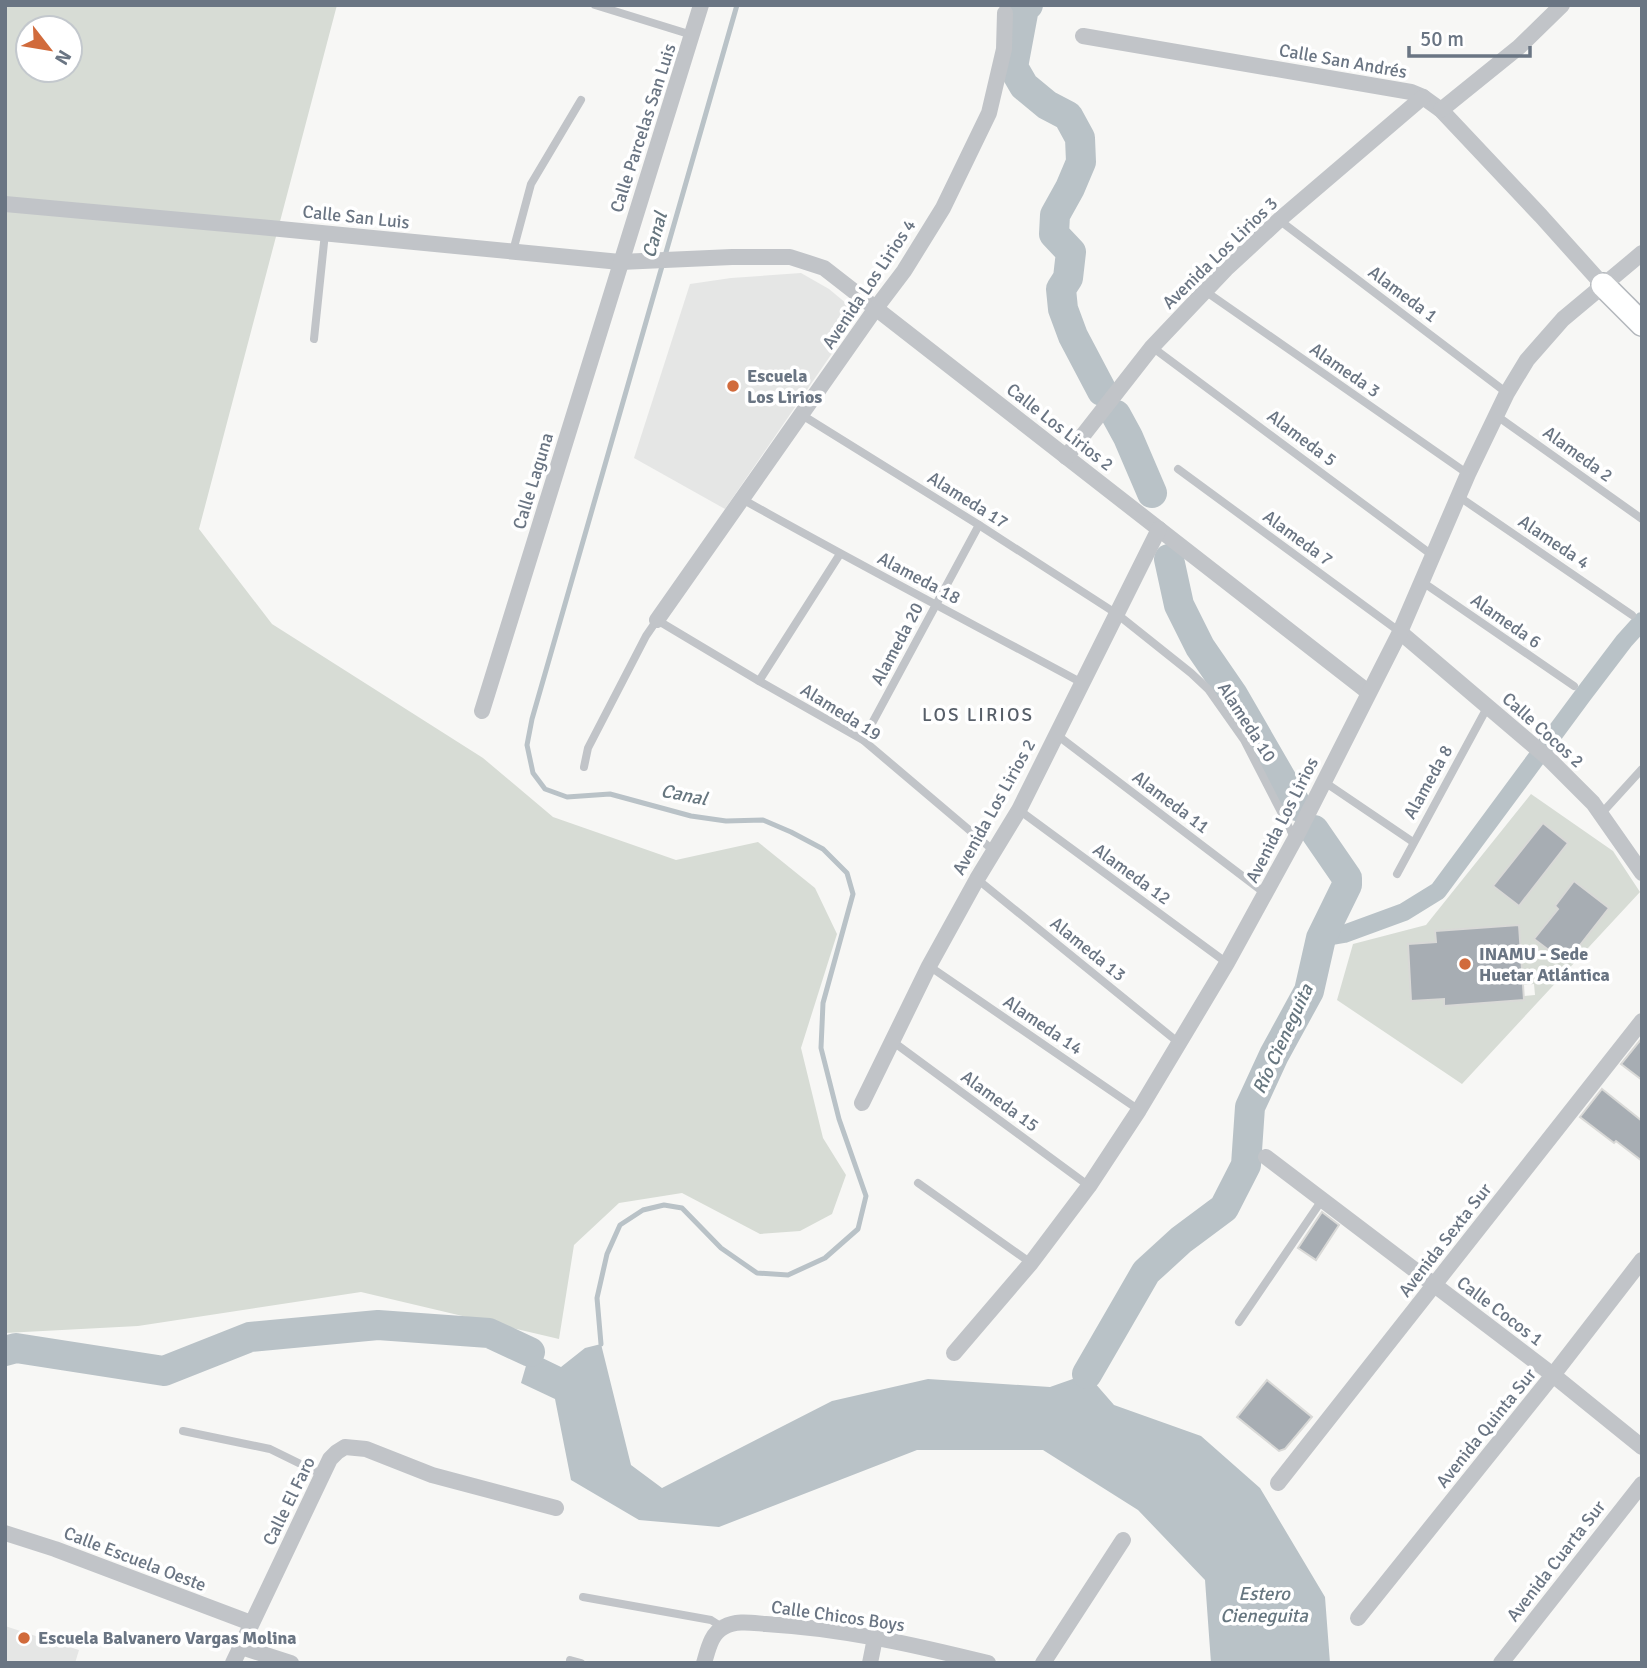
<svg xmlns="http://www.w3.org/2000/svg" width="1647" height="1668" viewBox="0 0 1647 1668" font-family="Signika,sans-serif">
	<rect width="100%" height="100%" fill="#f7f7f5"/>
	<g fill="#e5e6e5">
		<path d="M801 273 829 289 859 314 725 509 634 458 690 284 731 278Z"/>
		<path d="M5 1626 79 1650 75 1663H5Z"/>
	</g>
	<g fill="#d7dcd5" fill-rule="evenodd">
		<path d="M5 5H337L199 529 272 624 483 758 553 817 676 860 758 842 815 888 837 934 801 1048 823 1138 846 1175 832 1214 800 1231 760 1234 682 1193 619 1203 574 1245 559 1339 361 1292 138 1326 5 1333ZM28 28H70V70H28Z"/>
		<path d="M1531 794 1613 851 1640 892 1462 1084 1337 1000 1353 944 1426 925ZM1518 925 1522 985 1534 984 1535 995 1524 996V1000L1444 1005 1436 931Z"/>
	</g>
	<path fill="#b9c2c7" d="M601 1344 631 1465 662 1488 832 1401 928 1379 1050 1387 1087 1374 1114 1405 1201 1436 1260 1488 1325 1597 1330 1663H1211L1205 1580 1138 1510 1043 1450H917L719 1527 639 1520 571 1480 555 1399 521 1383 530 1352 561 1367 585 1348Z"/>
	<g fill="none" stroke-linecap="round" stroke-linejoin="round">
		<path stroke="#b9c2c7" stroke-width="5" d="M601 1344 597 1298 607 1254 620 1225 643 1210 664 1205 682 1208 721 1248 757 1273 788 1275 825 1258 858 1229 866 1196 839 1119 821 1048 823 1003 853 894 847 873 823 849 791 832 763 820 726 821 691 816 610 794 567 797 545 789 533 773 527 745 532 719 737 5"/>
		<path stroke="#b9c2c7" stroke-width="18" d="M1321 938 1344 934 1404 912 1438 891 1583 695 1624 641 1642 621"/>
		<g stroke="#b9c2c7" stroke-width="30">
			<path d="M1028 5 1024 8 1013 67 1024 86 1047 105 1068 116 1080 138 1081 162 1070 188 1055 215 1054 234 1071 252 1068 278 1061 289 1063 309 1073 336 1102 391"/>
			<path d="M1116 415 1128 437 1152 493"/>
			<path d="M1169 559 1179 605 1200 647 1233 695 1297 806"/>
			<path d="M5 1351 16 1348 164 1371 250 1337 378 1325 489 1333 530 1352"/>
			<path d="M1087 1374 1146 1272 1181 1240 1224 1208 1246 1165 1250 1107 1274 1055 1309 991 1321 938 1347 885V878L1314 830"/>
		</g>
	</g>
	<g fill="#a7adb3" stroke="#d9d9d7" stroke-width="2">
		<path d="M1543 823 1568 843 1519 906 1493 886Z"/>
		<path d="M1574 881 1609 908 1566 963 1534 939 1558 909 1555 906Z"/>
		<path d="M1519 925 1524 1000 1444 1006V999L1411 1001 1408 944 1436 942 1435 931Z"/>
		<path d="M1642 1038V1080L1621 1064Z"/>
		<path d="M1602 1089 1642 1121V1161L1616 1141 1614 1143 1580 1117Z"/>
		<path d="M1322 1212 1339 1225 1316 1260 1298 1248Z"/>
		<path d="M1267 1380 1312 1417 1285 1449 1279 1451 1237 1417Z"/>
	</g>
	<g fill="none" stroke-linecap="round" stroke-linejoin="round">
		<g stroke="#b2b6bb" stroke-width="26">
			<path id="secondary" d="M1603 285 1642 324"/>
		</g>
		<g stroke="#c1c4c8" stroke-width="8">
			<path d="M595 5 692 35"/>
			<path d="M1279 220 1507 393"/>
			<path d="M513 251 531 184 581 100"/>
			<path d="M1205 291 1468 474"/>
			<path d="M314 339 325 233"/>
			<path d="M1152 347 1432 555"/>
			<path d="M802 415 979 525 1117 614 1191 673 1208 689 1244 740 1295 839"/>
			<path d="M1497 416 1642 519"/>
			<path d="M1178 469 1400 632"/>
			<path d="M1458 496 1632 615"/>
			<path d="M742 499C854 562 969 622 1082 683"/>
			<path d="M1421 581 1574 686"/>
			<path d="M759 681 840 554"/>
			<path d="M1057 735 1266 894"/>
			<path d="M863 740 979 525"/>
			<path d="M584 767 588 748 646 636 657 620 759 681 863 740 994 851"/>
			<path d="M1323 781 1413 842"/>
			<path d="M1019 810 1227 963"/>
			<path d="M1601 814 1642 769"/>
			<path d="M1397 874 1488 706"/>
			<path d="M977 879 1179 1043"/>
			<path d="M929 966 1139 1110"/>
			<path d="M892 1041 1089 1186"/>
			<path d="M918 1183 1031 1263"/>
			<path d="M1239 1322 1322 1200"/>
			<path d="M183 1431 270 1449 323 1475"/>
			<path d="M583 1597 711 1620 722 1627"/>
			<path d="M570 1660 581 1663"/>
		</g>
		<g stroke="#c1c4c8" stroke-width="16">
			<path d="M1083 36 1411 92 1423 97 1441 110 1541 216 1603 285"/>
			<path d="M1441 110 1519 47 1562 5"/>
			<path d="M5 204 270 228 620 262 732 257H790L824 268 1368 692"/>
			<path d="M1066 457 1152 347 1226 269 1279 220 1423 97"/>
			<path d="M657 620 876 308 904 271 943 208 989 113 1004 49 1005 13"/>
			<path d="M1400 632 1548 758 1593 803 1642 873"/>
			<path d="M482 711 701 5"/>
			<path d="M862 1103 929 966 977 879 1019 810 1159 529"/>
			<path d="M1266 1157 1553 1375 1642 1447"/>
			<path d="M954 1353 1031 1263 1089 1186 1139 1110 1227 963 1295 839 1400 632 1468 474 1507 393 1527 360 1563 319 1642 253"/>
			<path d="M1278 1483 1642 1021"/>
			<path d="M5 1533 55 1549 251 1623"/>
			<path d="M1358 1618 1553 1375 1642 1260"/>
			<path d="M241 1647 291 1663"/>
			<path d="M233 1663 330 1459 337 1452 345 1447 366 1449 432 1475 556 1508"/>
			<path d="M704 1663C708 1650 711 1633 724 1627 737 1620 752 1623 766 1624 841 1628 915 1645 988 1663"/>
			<path d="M870 1663 875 1638"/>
			<path d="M1043 1663 1123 1540"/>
			<path d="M1501 1663 1642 1484"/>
		</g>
		<use href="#secondary" stroke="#fff" stroke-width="23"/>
	</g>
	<g fill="#d16b3c" stroke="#fff" stroke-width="2.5">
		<circle cx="733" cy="386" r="7"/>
		<circle cx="1465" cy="964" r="7"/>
		<circle cx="24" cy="1638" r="7"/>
	</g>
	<g text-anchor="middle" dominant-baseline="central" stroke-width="7" stroke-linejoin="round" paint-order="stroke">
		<g font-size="18" fill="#6a7583" stroke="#fff">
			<text transform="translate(1343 61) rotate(10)">Calle San Andrés</text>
			<text transform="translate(643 128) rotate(-72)">Calle Parcelas San Luis</text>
			<text transform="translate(356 217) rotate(6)">Calle San Luis</text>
			<text transform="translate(1220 253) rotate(-44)">Avenida Los Lirios 3</text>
			<text transform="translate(869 284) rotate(-56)">Avenida Los Lirios 4</text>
			<text transform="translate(1403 294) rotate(37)">Alameda 1</text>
			<text transform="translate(1345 370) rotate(35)">Alameda 3</text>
			<text transform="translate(1060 427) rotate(38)">Calle Los Lirios 2</text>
			<text transform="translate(1302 438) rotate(37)">Alameda 5</text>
			<text transform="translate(1578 454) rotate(36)">Alameda 2</text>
			<text transform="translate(533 481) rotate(-73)">Calle Laguna</text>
			<text transform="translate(968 500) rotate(32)">Alameda 17</text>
			<text transform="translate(1298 538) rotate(36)">Alameda 7</text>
			<text transform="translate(1554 542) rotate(34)">Alameda 4</text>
			<text transform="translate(919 578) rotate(28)">Alameda 18</text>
			<text transform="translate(1506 621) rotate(35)">Alameda 6</text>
			<text transform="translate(897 644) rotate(-62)">Alameda 20</text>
			<text transform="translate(841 712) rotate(32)">Alameda 19</text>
			<text transform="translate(1247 722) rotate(57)">Alameda 10</text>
			<text transform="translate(1543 730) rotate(42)">Calle Cocos 2</text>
			<text transform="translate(1428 782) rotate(-61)">Alameda 8</text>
			<text transform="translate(1171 802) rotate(37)">Alameda 11</text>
			<text transform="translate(994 807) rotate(-61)">Avenida Los Lirios 2</text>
			<text transform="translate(1282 820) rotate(-63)">Avenida Los Lirios</text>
			<text transform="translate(1132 874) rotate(36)">Alameda 12</text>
			<text transform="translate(1088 949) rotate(39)">Alameda 13</text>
			<text transform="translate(1043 1025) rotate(34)">Alameda 14</text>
			<text transform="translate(1000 1101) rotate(36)">Alameda 15</text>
			<text transform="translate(1445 1240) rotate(-52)">Avenida Sexta Sur</text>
			<text transform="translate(1500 1311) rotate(37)">Calle Cocos 1</text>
			<text transform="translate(1486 1428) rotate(-51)">Avenida Quinta Sur</text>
			<text transform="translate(289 1501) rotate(-64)">Calle El Faro</text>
			<text transform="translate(135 1559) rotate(21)">Calle Escuela Oeste</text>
			<text transform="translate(1556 1561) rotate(-52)">Avenida Cuarta Sur</text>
			<text transform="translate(838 1616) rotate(8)">Calle Chicos Boys</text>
		</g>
		<g font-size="18" font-weight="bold" fill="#6a7583" stroke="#fff" text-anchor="start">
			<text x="747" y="376">Escuela<tspan x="747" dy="21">Los Lirios</tspan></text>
			<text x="1479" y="954">INAMU - Sede<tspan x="1479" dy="21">Huetar Atlántica</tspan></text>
			<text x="38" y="1638">Escuela Balvanero Vargas Molina</text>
		</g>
		<g font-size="19" font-style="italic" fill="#66767f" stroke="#fff">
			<text transform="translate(655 235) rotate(-74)">Canal</text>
			<text transform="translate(684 795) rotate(11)">Canal</text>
			<text transform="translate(1283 1039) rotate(-65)">Río Cieneguita</text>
			<text x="1264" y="1594">Estero<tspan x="1264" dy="22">Cieneguita</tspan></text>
		</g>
		<g font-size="19" letter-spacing="2" fill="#575f69" stroke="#fff">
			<text x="978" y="715">LOS LIRIOS</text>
		</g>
	</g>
	<rect width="1647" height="1668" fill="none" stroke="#6a7583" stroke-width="14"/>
	<g transform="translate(49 49) rotate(121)"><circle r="33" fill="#ffffff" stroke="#c3c8cd" stroke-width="2"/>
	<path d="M0-5L12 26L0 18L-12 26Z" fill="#d16b3c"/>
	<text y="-10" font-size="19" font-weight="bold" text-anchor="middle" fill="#6a7583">N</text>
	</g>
	<path d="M1409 46v10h121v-10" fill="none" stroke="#6a7583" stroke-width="3.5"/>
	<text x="1420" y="46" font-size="21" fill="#6a7583" stroke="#ffffff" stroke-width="5" paint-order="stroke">50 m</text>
</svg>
